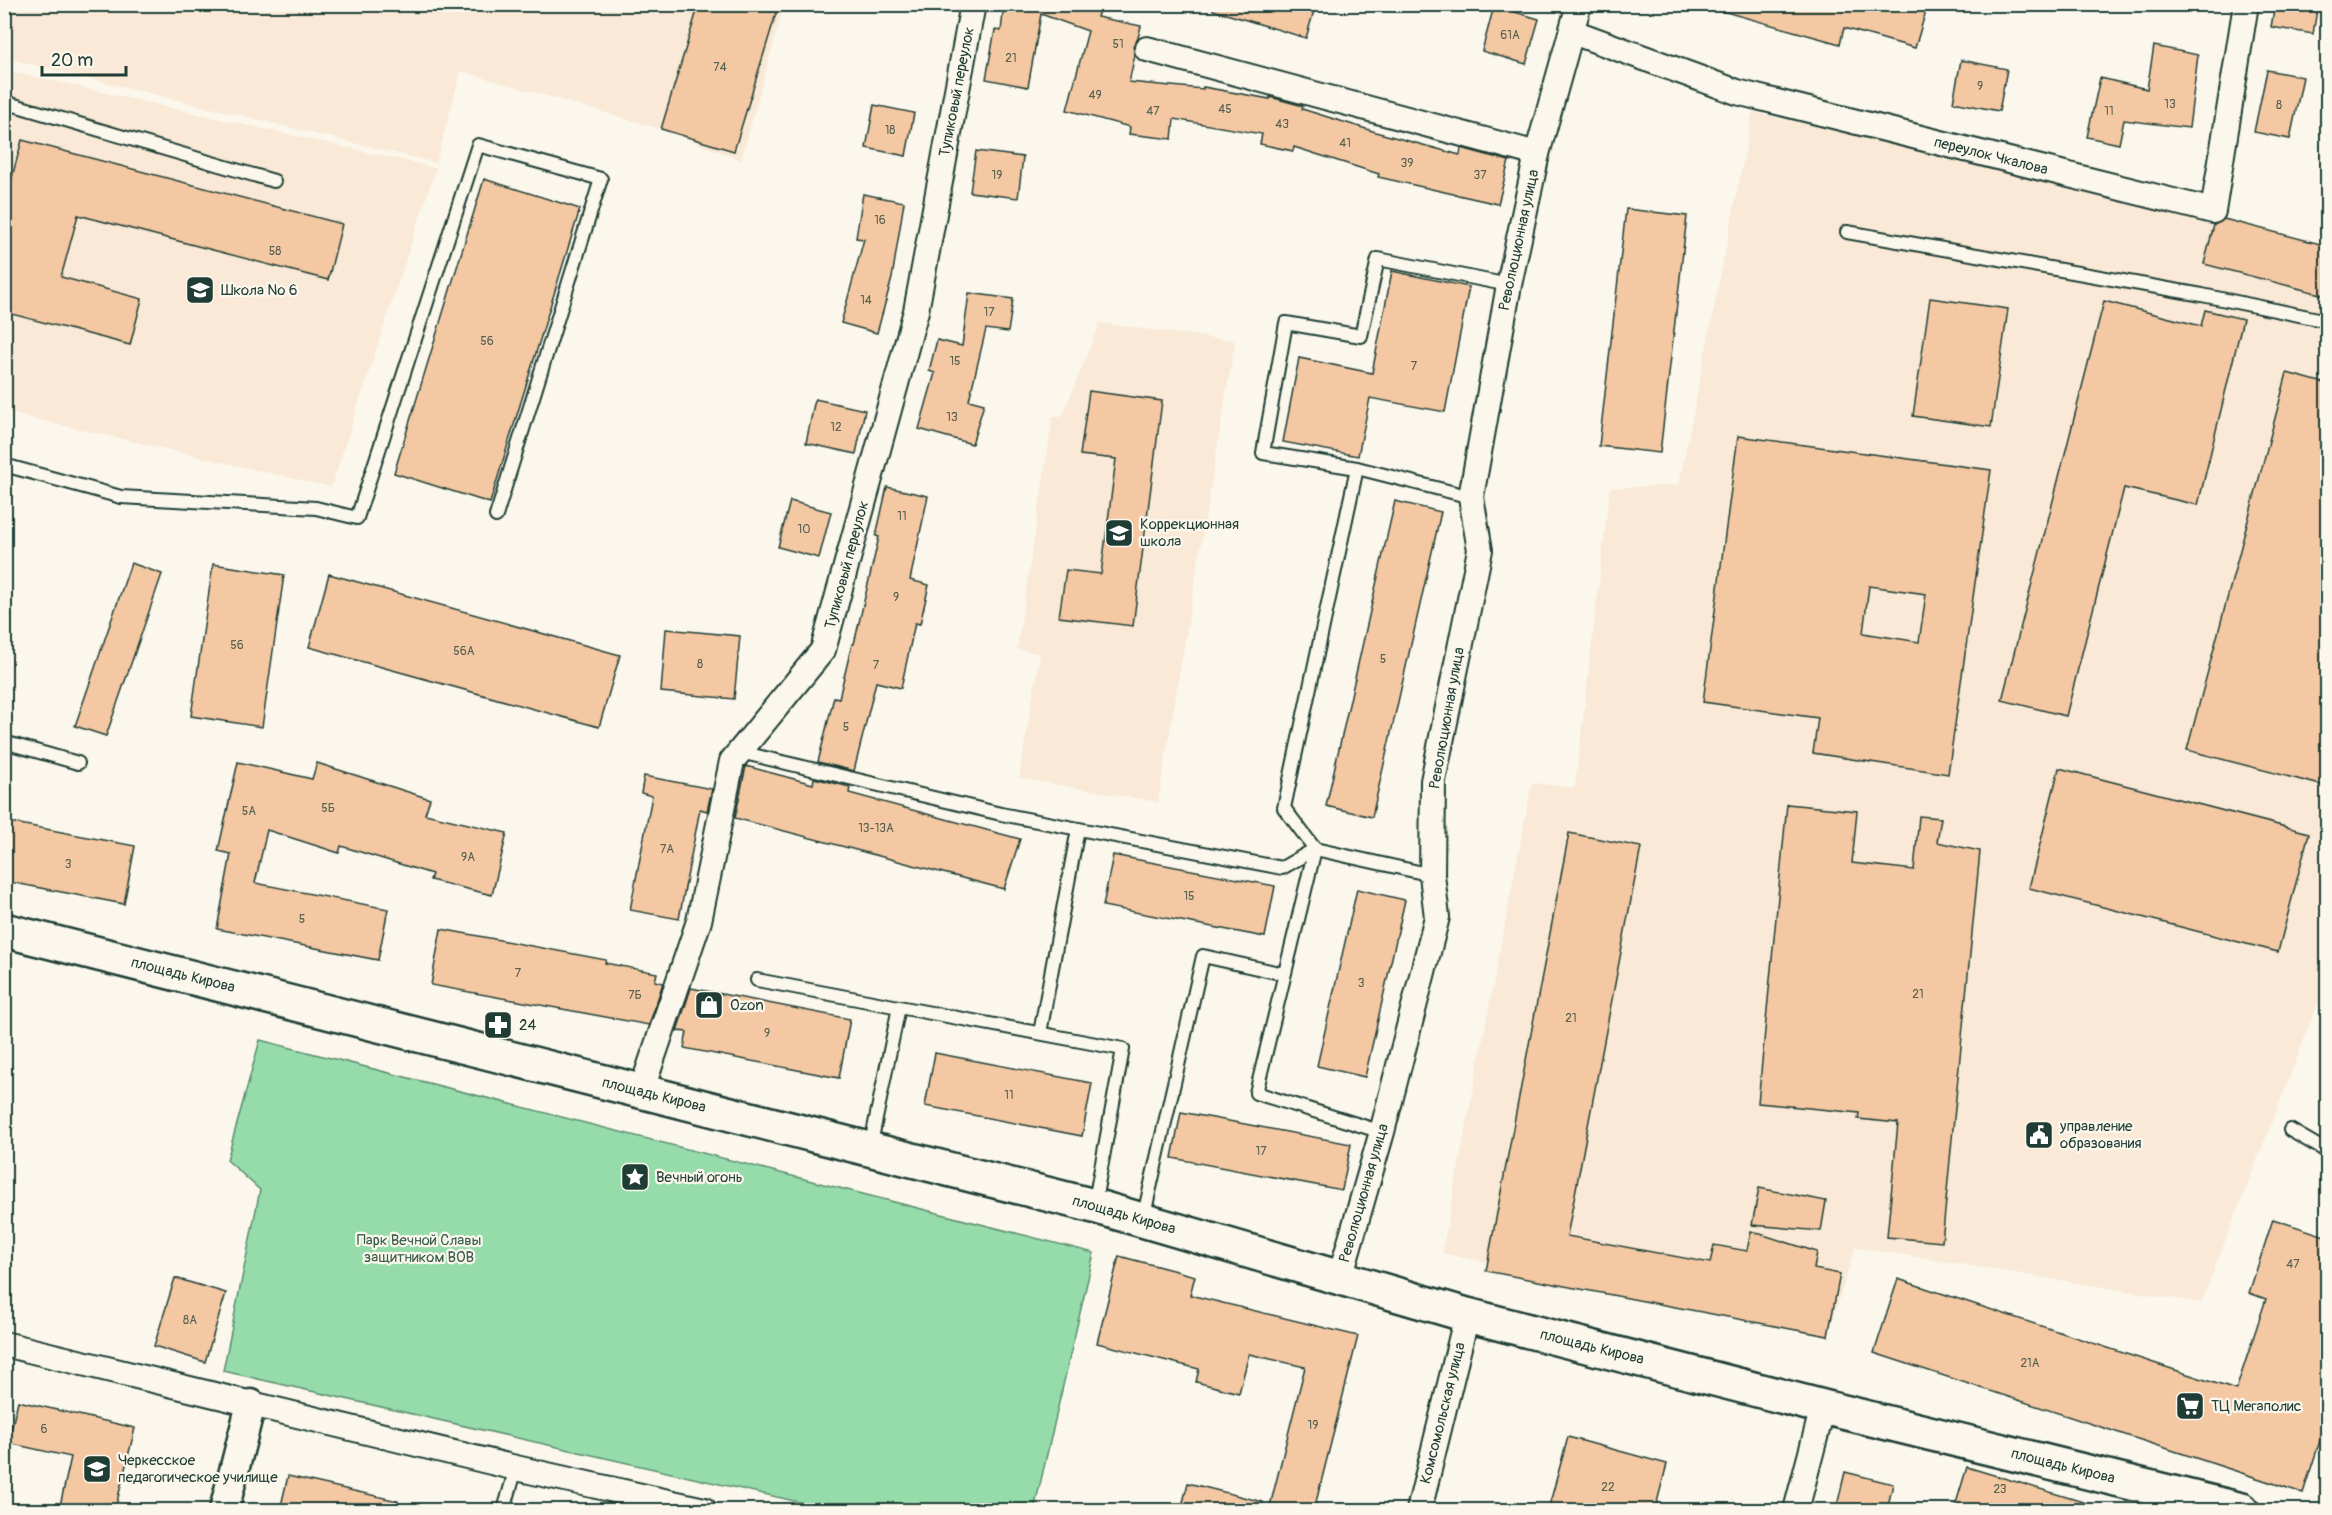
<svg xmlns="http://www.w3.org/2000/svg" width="2332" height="1515" viewBox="0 0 2332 1515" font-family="Pangolin,sans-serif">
	<rect width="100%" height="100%" fill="#fbf7ec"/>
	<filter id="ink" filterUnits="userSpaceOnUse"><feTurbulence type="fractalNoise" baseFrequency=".0167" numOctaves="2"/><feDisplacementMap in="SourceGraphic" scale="12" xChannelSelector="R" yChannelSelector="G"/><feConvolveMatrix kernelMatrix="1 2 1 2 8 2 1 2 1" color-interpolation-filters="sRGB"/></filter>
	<g filter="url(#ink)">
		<g fill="#f9e9d6">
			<path d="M5 5H784L741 160 661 129 461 71 436 163 5 58Z"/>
			<path d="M5 70 436 168 331 487 5 412Z"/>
			<path d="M1753 112 2327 244V981L2201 1303 1855 1247 1828 1336 1442 1253 1532 783 1575 788 1610 488 1679 485Z"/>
			<path d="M1100 323 1235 341 1158 802 1019 778 1040 654 1017 649 1053 416 1062 417Z"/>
		</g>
		<path fill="#96dcaa" stroke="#5a8c6f" stroke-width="1.5" d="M260 1040 1094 1253 1034 1510H834L223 1371 260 1190 227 1160Z"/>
		<g fill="#f4c8a3" stroke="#1f3d34" stroke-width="1.5" fill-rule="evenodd">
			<path d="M699 4H779L734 151 661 129Z"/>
			<path d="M1004 4H1101L1097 17 1141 26 1138 38 1133 46 1135 55 1129 82 1203 89V87L1270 99V97L1303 106 1302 109 1379 133 1460 155 1461 148 1509 161 1498 204 1378 177 1379 174 1294 147 1293 151 1260 144 1262 134 1174 119 1172 139 1129 134 1130 127 1067 110 1088 31 1041 14 1028 87 986 79 995 30 1001 31Z"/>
			<path d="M1214 4H1316L1306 38 1213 10Z"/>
			<path d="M1723 4H1928L1915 48 1844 28 1840 44 1722 11Z"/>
			<path d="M2275 4H2318L2313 34 2271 27Z"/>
			<path d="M1494 6 1539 19 1526 64 1482 51Z"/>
			<path d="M2154 46 2198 55 2189 128 2124 120 2119 144 2087 137 2100 78 2147 89Z"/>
			<path d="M1961 60 2007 69 1999 111 1953 102Z"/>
			<path d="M2267 70 2303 77 2290 139 2254 132Z"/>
			<path d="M874 105 914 113 906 156 866 148Z"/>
			<path d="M22 140 342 224 328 280 78 215 61 277 142 299 130 345 4 312V207Z"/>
			<path d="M976 151 1023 157 1018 198 970 192Z"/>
			<path d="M484 179 580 209 490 503 394 473Z"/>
			<path d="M863 194 904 202 892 278 877 333 841 323 864 239 856 238Z"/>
			<path d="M1626 209 1687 216 1660 453 1599 446Z"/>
			<path d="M2224 219 2328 246V296L2204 264 2214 225Z"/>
			<path d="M1392 271 1469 287 1445 412 1370 398 1358 456 1283 442 1299 358 1372 373Z"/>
			<path d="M969 293 1013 299 1008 332 986 329 969 400 984 404 972 444 919 429 935 373 929 371 937 340 962 346Z"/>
			<path d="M1930 298 2008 309 1991 427 1913 416Z"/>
			<path d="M2104 301 2201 326 2205 310 2243 319 2198 505 2124 488 2066 716 2002 700Z"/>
			<path d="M2287 373 2328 384V787L2187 750Z"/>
			<path d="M1089 391 1162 401 1133 626 1059 617 1066 570 1101 574 1116 459 1080 455Z"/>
			<path d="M815 399 865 410 856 454 806 443Z"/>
			<path d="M1738 436 1991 470 1948 774 1813 753 1818 718 1703 702ZM1869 586 1926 594 1919 642 1863 633Z"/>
			<path d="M887 487 928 496 910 580 929 585 920 624 915 623 901 688 876 682 854 771 818 762 834 697 839 698 852 644H854L879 537 876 536Z"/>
			<path d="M790 501 831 512 819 558 778 547Z"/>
			<path d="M1395 501 1441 512 1372 817 1326 806Z"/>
			<path d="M131 563 162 574 106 736 75 726Z"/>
			<path d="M213 564 284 575 262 727 191 716Z"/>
			<path d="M329 574 620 655 599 727 309 647Z"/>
			<path d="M666 629 740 636 734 699 661 692Z"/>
			<path d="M238 762 312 779 317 763 430 799 425 814 507 833 492 895 430 880 432 874 341 846 339 853 267 830 255 883 388 909 378 960 217 929 231 854 218 851Z"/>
			<path d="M746 766 813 784 814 778 850 787 849 793 1020 839 1004 889 735 818Z"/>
			<path d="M2059 768 2309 833 2278 952 2029 888Z"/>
			<path d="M644 776 712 789 707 811 700 809 679 919 630 910 652 796 641 793Z"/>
			<path d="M1787 804 1857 811 1852 863 1914 870 1919 816 1941 818 1937 842 1980 851 1942 1242 1887 1237 1898 1123 1858 1119 1859 1113 1758 1103Z"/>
			<path d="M4 821 135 846 124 904 4 881Z"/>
			<path d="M1569 833 1641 847 1567 1236 1710 1263 1714 1245 1747 1251 1751 1231 1817 1252 1814 1269 1840 1274 1828 1336 1486 1271Z"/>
			<path d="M1113 855 1275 886 1265 937 1103 906Z"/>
			<path d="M1357 889 1405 900 1365 1077 1317 1066Z"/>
			<path d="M441 929 606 960 605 963 657 973 655 981 663 983 649 1025 431 985Z"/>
			<path d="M691 988 850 1019 839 1078 684 1048 687 1032 677 1031Z"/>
			<path d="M935 1053 1092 1083 1082 1136 925 1106Z"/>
			<path d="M1181 1112 1351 1144 1342 1190 1172 1158Z"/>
			<path d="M1759 1188 1826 1201 1821 1231 1752 1225Z"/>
			<path d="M2273 1219 2328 1237V1416L2303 1493 1874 1353 1898 1279 2236 1390 2266 1299 2249 1293Z"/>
			<path d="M1119 1256 1195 1276 1190 1295 1358 1336 1314 1510H1269L1305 1367 1249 1354 1239 1393 1196 1382 1199 1369 1097 1343Z"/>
			<path d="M175 1278 226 1293 205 1362 154 1346Z"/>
			<path d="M18 1401 135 1428 115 1510H59L71 1457 8 1443Z"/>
			<path d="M1568 1437 1667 1464 1655 1510H1548Z"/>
			<path d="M1967 1467 2093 1505 2092 1510H1954Z"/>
			<path d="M1845 1472 1893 1484 1887 1510H1836Z"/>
			<path d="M288 1476 398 1501 397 1510H280Z"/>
			<path d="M1188 1483 1263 1502 1262 1510H1181Z"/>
		</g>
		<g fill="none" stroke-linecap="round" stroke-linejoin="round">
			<g stroke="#1f3d34" stroke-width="16">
				<g id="service">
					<path d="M4 102 274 181"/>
					<path d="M1847 232 2202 295 2328 321"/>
					<path d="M4 465 121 497 316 508 357 518 478 145 601 179 496 516"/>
					<path d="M1357 468 1284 808 1315 849 1256 1093 1382 1132"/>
					<path d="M1471 497 1357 468 1263 453 1286 323 1361 336 1378 259 1509 285"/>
					<path d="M4 742 78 763"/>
					<path d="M740 752 1001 814 1282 868 1315 849 1432 875"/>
					<path d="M757 980 899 1007"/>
					<path d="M1040 1033 1078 829"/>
					<path d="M2290 1130 2328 1152"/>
					<path d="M870 1148 899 1007 1123 1049 1094 1206"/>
					<path d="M1143 1219 1203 956 1284 974"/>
					<path d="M504 1510 516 1468"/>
				</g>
			</g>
			<g stroke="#1f3d34" stroke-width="28">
				<g id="minor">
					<path d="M1573 32 1737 92 2213 211 2246 4"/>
					<path d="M1147 49 1537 154"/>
					<path d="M641 1092 699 921 732 761 823 650 916 311 973 4"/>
					<path d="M1340 1277 1382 1132 1437 917 1432 875 1433 781 1480 550 1471 497 1509 285 1537 154 1579 4"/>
					<path d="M4 1344 516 1468 704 1510"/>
					<path d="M1419 1510 1467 1315"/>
					<path d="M1796 1510 1823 1407"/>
				</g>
			</g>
			<g stroke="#1f3d34" stroke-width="33">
				<path id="tertiary" d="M224 1510 251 1404"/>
			</g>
			<g stroke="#1f3d34" stroke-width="38">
				<path id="secondary" d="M4 930 1094 1206 1467 1315 1823 1407 2242 1510"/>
			</g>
			<use href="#service" stroke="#fbf7ec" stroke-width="12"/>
			<use href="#minor" stroke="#fbf7ec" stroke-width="24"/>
			<use href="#tertiary" stroke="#fbf7ec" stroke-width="28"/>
			<use href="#secondary" stroke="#fbf7ec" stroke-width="33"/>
		</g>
	</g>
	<defs>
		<g id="school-square" transform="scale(1.5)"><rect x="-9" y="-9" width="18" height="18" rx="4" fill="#1f3d34" stroke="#fbf7ec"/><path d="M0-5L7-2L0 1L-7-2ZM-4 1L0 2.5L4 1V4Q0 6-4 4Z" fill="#fff"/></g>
		<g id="shop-square" transform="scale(1.5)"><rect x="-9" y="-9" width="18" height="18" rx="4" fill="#1f3d34" stroke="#fbf7ec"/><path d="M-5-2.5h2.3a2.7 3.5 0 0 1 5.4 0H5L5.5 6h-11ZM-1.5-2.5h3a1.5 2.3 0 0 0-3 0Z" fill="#fff"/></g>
		<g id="pharmacy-square" transform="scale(1.5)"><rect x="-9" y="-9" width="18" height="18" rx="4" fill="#1f3d34" stroke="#fbf7ec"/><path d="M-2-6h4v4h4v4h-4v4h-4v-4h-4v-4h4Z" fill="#fff"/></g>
		<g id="civic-square" transform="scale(1.5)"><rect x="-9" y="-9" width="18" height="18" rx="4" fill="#1f3d34" stroke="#fbf7ec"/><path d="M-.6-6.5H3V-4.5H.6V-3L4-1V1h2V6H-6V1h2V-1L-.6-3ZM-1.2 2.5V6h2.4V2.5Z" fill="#fff"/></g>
		<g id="sight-square" transform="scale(1.5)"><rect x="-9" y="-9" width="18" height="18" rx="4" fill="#1f3d34" stroke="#fbf7ec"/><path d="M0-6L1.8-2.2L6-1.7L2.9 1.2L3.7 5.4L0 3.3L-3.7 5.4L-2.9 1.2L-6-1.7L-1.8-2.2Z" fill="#fff"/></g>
		<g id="supermarket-square" transform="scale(1.5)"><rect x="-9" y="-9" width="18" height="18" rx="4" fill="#1f3d34" stroke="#fbf7ec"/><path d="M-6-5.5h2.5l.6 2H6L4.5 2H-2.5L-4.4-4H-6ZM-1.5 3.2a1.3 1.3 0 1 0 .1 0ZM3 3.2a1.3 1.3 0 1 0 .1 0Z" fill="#fff"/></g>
		<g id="university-square" transform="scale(1.5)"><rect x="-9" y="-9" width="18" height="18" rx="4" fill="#1f3d34" stroke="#fbf7ec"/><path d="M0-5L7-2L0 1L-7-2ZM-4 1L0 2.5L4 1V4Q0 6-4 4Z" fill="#fff"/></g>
	</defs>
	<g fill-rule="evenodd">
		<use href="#school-square" x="200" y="290"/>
		<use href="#school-square" x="1119" y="533"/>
		<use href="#shop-square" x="709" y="1005"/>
		<use href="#pharmacy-square" x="498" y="1025"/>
		<use href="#civic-square" x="2039" y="1135"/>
		<use href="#sight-square" x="635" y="1177"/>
		<use href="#supermarket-square" x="2190" y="1406"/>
		<use href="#university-square" x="97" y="1469"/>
	</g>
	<g text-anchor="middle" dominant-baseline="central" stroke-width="4.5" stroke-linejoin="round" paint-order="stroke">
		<g font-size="12" fill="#546050">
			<text x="1510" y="35">61А</text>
			<text x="1118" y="44">51</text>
			<text x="1011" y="58">21</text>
			<text x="720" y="67">74</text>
			<text x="1980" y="86">9</text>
			<text x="1095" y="95">49</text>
			<text x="2170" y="104">13</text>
			<text x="2279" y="105">8</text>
			<text x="1225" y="109">45</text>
			<text x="1153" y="111">47</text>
			<text x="2109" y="111">11</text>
			<text x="1282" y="124">43</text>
			<text x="890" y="130">18</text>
			<text x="1345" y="143">41</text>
			<text x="1407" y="163">39</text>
			<text x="997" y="175">19</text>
			<text x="1480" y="175">37</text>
			<text x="880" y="220">16</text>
			<text x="275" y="251">58</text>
			<text x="866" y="300">14</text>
			<text x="989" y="312">17</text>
			<text x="487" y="341">56</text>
			<text x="955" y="361">15</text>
			<text x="1414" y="366">7</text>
			<text x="952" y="417">13</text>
			<text x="836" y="427">12</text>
			<text x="902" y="516">11</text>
			<text x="804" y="529">10</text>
			<text x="896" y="597">9</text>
			<text x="237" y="645">56</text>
			<text x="464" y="651">56А</text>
			<text x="1383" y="659">5</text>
			<text x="700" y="664">8</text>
			<text x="876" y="665">7</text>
			<text x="846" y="727">5</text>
			<text x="328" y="808">5Б</text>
			<text x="249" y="811">5А</text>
			<text x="876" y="828">13-13А</text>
			<text x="667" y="849">7А</text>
			<text x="468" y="857">9А</text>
			<text x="68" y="864">3</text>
			<text x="1189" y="896">15</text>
			<text x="302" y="919">5</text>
			<text x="518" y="973">7</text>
			<text x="1361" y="983">3</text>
			<text x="1918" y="994">21</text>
			<text x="635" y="995">7Б</text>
			<text x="1571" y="1018">21</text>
			<text x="767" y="1033">9</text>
			<text x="1009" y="1095">11</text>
			<text x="1261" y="1151">17</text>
			<text x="2293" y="1264">47</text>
			<text x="190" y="1320">8А</text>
			<text x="2030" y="1363">21А</text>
			<text x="1313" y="1425">19</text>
			<text x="44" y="1429">6</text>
			<text x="1608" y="1487">22</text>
			<text x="2000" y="1489">23</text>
		</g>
		<g font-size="15" fill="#1f3d34" stroke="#fbf7ec">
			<text transform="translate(957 92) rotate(-79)">Тупиковый переулок</text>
			<text transform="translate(1991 156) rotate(14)">переулок Чкалова</text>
			<text transform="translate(1519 240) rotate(-78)">Революционная улица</text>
			<text transform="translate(847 565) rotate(-75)">Тупиковый переулок</text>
			<text transform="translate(1447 718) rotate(-80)">Революционная улица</text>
			<text transform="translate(183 975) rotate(14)">площадь Кирова</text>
			<text transform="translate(654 1095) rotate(14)">площадь Кирова</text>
			<text transform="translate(1364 1193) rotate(-74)">Революционная улица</text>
			<text transform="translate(1124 1215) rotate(16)">площадь Кирова</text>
			<text transform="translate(1592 1347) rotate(14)">площадь Кирова</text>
			<text transform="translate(1443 1413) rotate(-76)">Комсомольская улица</text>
			<text transform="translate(2063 1466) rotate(14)">площадь Кирова</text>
		</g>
		<g font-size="15" fill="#1f3d34" stroke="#fbf7ec" text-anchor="start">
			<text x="221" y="290">Школа № 6</text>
			<text x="1140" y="524">Коррекционная<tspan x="1140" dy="17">школа</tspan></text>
			<text x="730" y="1005">Ozon</text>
			<text x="519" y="1025">24</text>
			<text x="2060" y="1126">управление<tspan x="2060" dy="17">образования</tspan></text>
			<text x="656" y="1177">Вечный огонь</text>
			<text x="2211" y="1406">ТЦ Мегаполис</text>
			<text x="118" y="1460">Черкесское<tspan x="118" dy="17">педагогическое училище</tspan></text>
		</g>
		<g font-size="15" fill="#375d4c" stroke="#fbf7ec">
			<text x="419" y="1240">Парк Вечной Славы<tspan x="419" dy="17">защитником ВОВ</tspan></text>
		</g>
	</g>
	<rect width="2332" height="1515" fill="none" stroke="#fbf7ec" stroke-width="24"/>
	<rect x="12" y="12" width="2308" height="1491" fill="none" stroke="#1f3d34" stroke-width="2" filter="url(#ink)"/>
	<path d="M42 66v9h84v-9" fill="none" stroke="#1f3d34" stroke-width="3"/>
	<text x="51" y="66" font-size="18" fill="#1f3d34" stroke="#fbf7ec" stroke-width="4.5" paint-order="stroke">20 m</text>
</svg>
